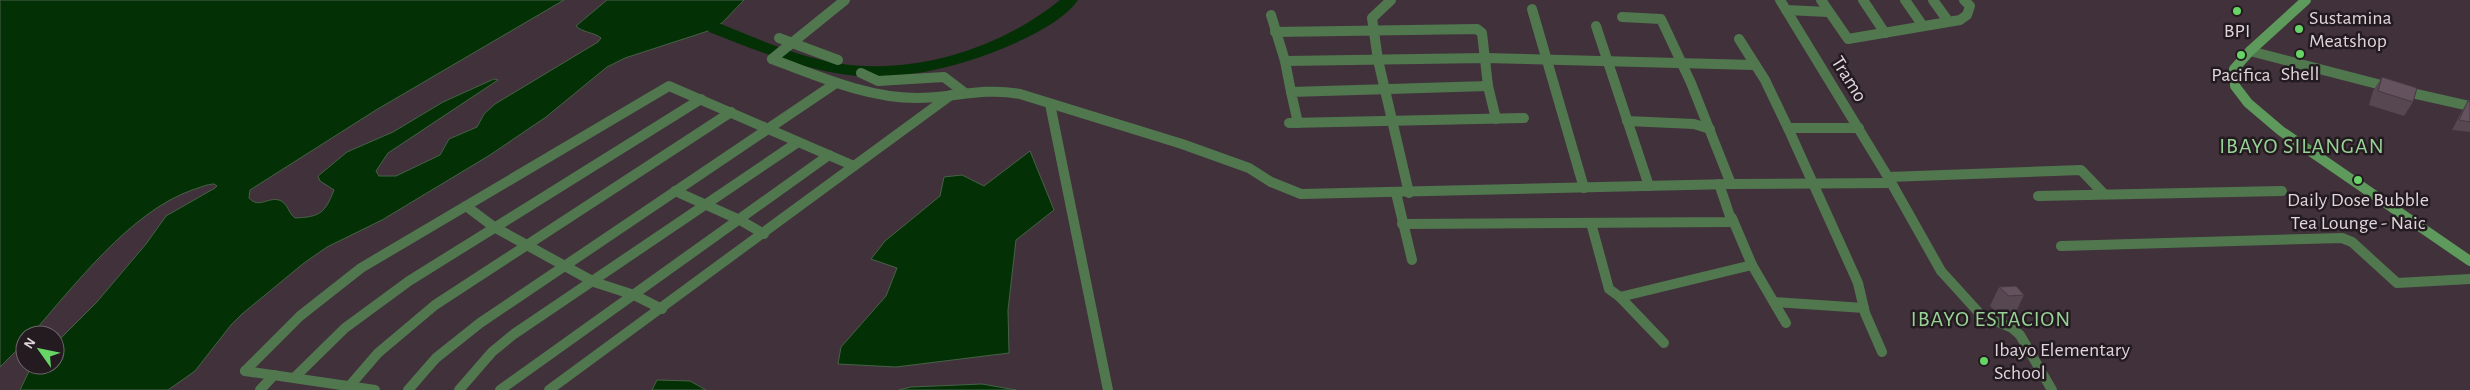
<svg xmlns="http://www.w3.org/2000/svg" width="2470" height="390" viewBox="0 0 2470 390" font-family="'Alegreya Sans',sans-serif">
	<rect width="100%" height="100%" fill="#41313b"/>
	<g fill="#043006" stroke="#466246">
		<path d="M0 0H564L376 110 250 190 249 198C259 209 267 197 279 200 288 203 288 213 295 218 320 217 325 213 334 190L320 181 318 176 347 152 393 132 443 102 494 79 498 80 388 153 376 171 379 176H396L440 155 449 139 477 127 484 114 495 104 598 42 601 38C594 32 583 33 576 26L607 0H744L722 23 708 31 625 58 607 67 546 117 490 155 382 220 327 247 304 263 242 314 231 325 195 371 168 390H20L32 365H55V344L96 303 146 244 166 216 215 188 217 186 214 184C207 184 199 188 192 190 130 212 74 286 31 335H25V342L0 367Z"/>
		<path d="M1030 151 1054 210 1016 240 1008 310 1009 353 896 367 838 364 841 347 886 296 897 268 871 259 885 241 940 196 944 177 962 175 984 186Z"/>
		<path d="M657 380 690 381 706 390H652Z"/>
		<path d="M982 384 1016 390H899L911 387Z"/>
	</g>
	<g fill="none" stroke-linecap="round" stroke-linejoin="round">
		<path fill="#043006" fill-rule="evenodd" d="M1060 0H1078C1064 20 1035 34 1013 44 959 68 893 84 835 73 792 65 750 48 709 32L707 28 709 24H721C758 39 796 56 836 63 913 76 1000 49 1060 0Z"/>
		<g stroke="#51774f" stroke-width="10">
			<path d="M1391 0 1372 18 1378 60 1409 193"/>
			<path d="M1821 0 1848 39 1960 20 1967 15 1970 6 1964 0"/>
			<path d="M1863 0 1885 33"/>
			<path d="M1905 0 1923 26"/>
			<path d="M1933 0 1948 21"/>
			<path d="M1532 9 1584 188"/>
			<path d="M1786 10 1828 12"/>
			<path d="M1271 15 1285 61 1291 92"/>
			<path d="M1622 17 1661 19 1691 83 1731 184"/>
			<path d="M1596 26 1649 186"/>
			<path d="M1275 32 1477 29 1482 33 1488 86 1496 119"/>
			<path d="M779 38 838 60"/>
			<path d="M1739 39 1765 80 1788 128 1858 283 1865 313 1882 352"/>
			<path d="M772 59C818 76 867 98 917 98 953 98 983 87 1020 94L1182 144 1249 168 1271 182 1301 194 1731 184 1891 183"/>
			<path d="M772 59 845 0"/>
			<path d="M1285 61 1485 58 1754 65"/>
			<path d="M861 73 878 81 944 77 965 93"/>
			<path d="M1050 104 1108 390"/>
			<path d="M1627 121 1694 124 1710 129"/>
			<path d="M1289 123 1524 118"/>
			<path d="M1298 123 1291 92 1488 86"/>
			<path d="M1788 128H1859"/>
			<path d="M1888 177 2081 170 2104 194"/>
			<path d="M675 191 740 220 764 234"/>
			<path d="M1396 193 1412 260"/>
			<path d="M2038 196 2282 191"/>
			<path d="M466 206 494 227 594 282 634 295 662 309"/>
			<path d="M1591 223 1609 289 1620 297 1664 343"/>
			<path d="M1402 224 1732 222 1719 184"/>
			<path d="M2061 246 2342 238 2352 242 2397 283 2470 279"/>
			<path d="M1752 265 1786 323"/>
			<path d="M1620 297 1752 265 1732 218"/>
			<path d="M1774 302 1864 308"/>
			<path d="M245 371 300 316 361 268 669 86 854 166 951 95"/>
			<path d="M245 371 375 390"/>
			<path d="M295 377 345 328 409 281 701 99"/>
			<path d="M260 390 274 375"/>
			<path d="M346 390 378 353 435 305 731 112"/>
			<path d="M408 390 436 358 480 323 836 83"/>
			<path d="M459 390 492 352 514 334 798 142"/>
			<path d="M500 390 829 155"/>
			<path d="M549 390 854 166"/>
		</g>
		<g stroke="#51774f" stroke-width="10">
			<path d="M1780 0 1888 177 1941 271 1981 315 2012 328 2020 335 2052 390"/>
			<path d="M2250 51 2389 87"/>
			<path d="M2403 91 2470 106"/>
		</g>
		<path stroke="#5d9a5b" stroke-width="10" d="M2306 0 2250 51 2234 69 2235 86 2248 103 2281 131 2470 261"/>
	</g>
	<g fill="#564751">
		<path d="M2382 77 2413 102 2404 116 2369 105 2373 91Z"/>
		<path d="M2468 101 2470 102V132L2452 130 2462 111Z"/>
		<path d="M1999 287 2024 295 2015 314 1999 315 1990 306Z"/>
	</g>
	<g fill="#64525e" stroke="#463942">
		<path d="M2382 77 2417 88 2413 102 2378 91Z"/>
		<path d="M2468 101 2470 102V122L2459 120Z"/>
		<path d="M2016 286 2024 295 2009 296 1999 287Z"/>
	</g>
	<g fill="#67d466" stroke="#231b20" stroke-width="2">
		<circle cx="2237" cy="11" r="5"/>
		<circle cx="2299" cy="29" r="5"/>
		<circle cx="2300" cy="54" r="5"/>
		<circle cx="2241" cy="55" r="5"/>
		<circle cx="2358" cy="180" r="5"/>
		<circle cx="1984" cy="361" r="5"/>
	</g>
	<g text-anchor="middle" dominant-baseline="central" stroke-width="5" stroke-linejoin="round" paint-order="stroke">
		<g font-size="20" fill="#dfd5db" stroke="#231b20">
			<text x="2309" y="18" text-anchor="start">Sustamina<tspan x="2309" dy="23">Meatshop</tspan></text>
			<text x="2237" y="31">BPI</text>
			<text x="2300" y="74">Shell</text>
			<text x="2241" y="75">Pacifica</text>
			<text x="2358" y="200">Daily Dose Bubble<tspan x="2358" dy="23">Tea Lounge - Naic</tspan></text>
			<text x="1994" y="350" text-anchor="start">Ibayo Elementary<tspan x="1994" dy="23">School</tspan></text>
		</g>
		<g font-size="20" fill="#dfd5db" stroke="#231b20">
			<text transform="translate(1849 79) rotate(58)">Tramo</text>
		</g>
		<g font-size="22" letter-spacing="1" fill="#99d297" stroke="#231b20">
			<text x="2302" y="146">IBAYO SILANGAN</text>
			<text x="1991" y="319">IBAYO ESTACION</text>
		</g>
	</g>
	<g transform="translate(40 350) rotate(303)"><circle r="24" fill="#231b20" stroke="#6e656b"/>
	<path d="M0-4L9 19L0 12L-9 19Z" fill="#67d466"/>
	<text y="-8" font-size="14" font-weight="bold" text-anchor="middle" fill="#dfd5db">N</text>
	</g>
</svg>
